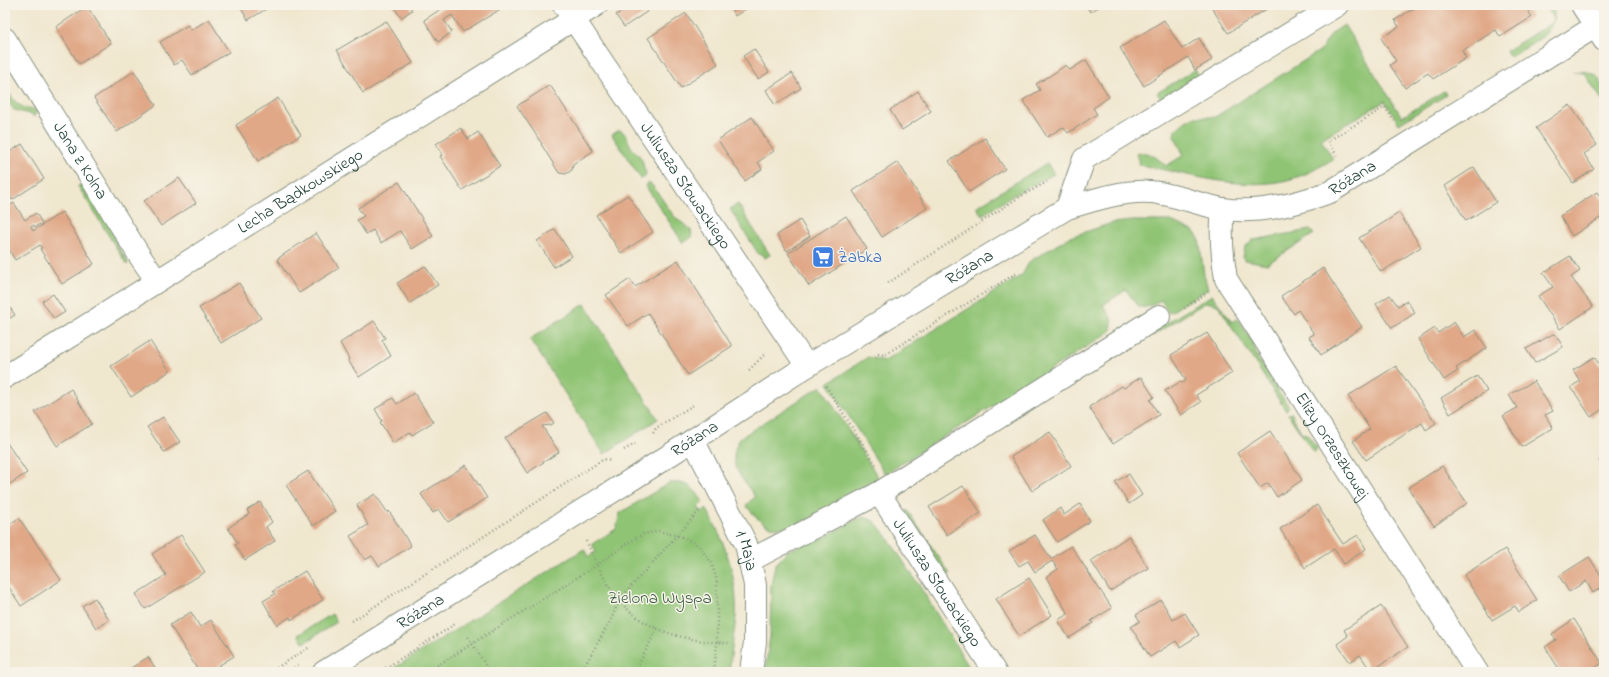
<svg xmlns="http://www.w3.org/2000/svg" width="1609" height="677" viewBox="0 0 1609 677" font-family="'Indie Flower',sans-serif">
	<rect width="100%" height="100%" fill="#f7f3e8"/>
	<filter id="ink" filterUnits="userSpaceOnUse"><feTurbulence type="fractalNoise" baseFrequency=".025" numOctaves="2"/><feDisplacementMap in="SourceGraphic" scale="8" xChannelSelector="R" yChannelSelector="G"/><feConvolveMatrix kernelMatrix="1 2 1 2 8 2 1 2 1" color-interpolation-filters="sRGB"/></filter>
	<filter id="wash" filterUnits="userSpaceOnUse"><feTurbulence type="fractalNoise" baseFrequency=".012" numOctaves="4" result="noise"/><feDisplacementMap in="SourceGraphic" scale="16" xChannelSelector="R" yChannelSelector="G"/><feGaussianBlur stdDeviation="0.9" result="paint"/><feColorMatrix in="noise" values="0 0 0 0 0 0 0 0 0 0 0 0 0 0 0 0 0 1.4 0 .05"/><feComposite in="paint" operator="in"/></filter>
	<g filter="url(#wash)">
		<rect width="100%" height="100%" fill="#f0e7cf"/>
		<g fill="#90c475" stroke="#588054">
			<path d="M1545 5H1553C1561 33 1529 45 1510 57L1506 51 1554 21Z"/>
			<path d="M1344 25 1402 117 1444 91 1446 95 1399 124 1385 101 1321 139 1333 159C1323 165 1312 172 1300 176 1252 195 1189 174 1140 165L1136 154C1149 150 1156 157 1166 166L1184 155 1174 136 1175 130 1186 121 1193 117H1215L1321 50 1332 33Z"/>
			<path d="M1195 70 1203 81 1165 105 1157 93Z"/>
			<path d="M1583 71C1602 74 1604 86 1604 103L1584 73 1573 72Z"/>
			<path d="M5 88C10 94 14 102 21 106 26 109 32 107 37 111L34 117 33 115 14 110 5 96Z"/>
			<path d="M619 130C628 133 627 142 632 148 635 151 638 154 641 158 644 163 643 168 646 173L645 177 641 179 612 135Z"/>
			<path d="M1047 163 1054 174 1024 189 982 215 976 207Z"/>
			<path d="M648 183 651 184C660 194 666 207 675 217 679 222 684 223 688 227 692 230 692 234 691 238L683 243 645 185Z"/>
			<path d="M81 185 84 186C87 192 85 195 92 197L110 225 118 246 128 262 127 265 78 186Z"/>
			<path d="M738 204 770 255 765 258 762 253 759 255 730 209Z"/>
			<path d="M1133 221H1171L1193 231 1199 238 1204 275 1208 289 1169 313 1161 300C1138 313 1140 308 1126 290L1103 305C1110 316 1115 319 1110 332L885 474 828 383 868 357 885 361 1022 275 1030 261 1070 237 1112 223Z"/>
			<path d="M1310 230 1314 234 1267 264 1245 260 1243 258 1245 247 1253 240Z"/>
			<path d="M1212 295 1232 322 1238 318 1253 343 1258 360 1267 371 1279 393 1289 406 1286 411 1218 305 1206 302 1152 336 1150 333Z"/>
			<path d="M585 304 658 419 604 454 530 339Z"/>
			<path d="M821 386 879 479C857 492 795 534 771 527 761 524 752 513 746 505L755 497C741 475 725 465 740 438Z"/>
			<path d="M1292 413 1293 418 1302 433 1307 434 1317 448 1314 453 1288 414Z"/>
			<path d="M669 483C688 482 693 486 703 502L698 507 702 512 706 508C725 541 738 578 736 617 734 635 731 654 729 672H388L584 549 588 557 596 552 592 544 616 529 620 513Z"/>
			<path d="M907 510 950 574 946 576 903 516Z"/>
			<path d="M864 517 874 521 886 535 924 593 972 672H765L770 636 771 585 775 565 789 550 823 538 857 519Z"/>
			<path d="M332 614 337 622 304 643 298 635Z"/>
		</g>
		<g id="blocks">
			<g fill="#e0a887">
				<path d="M239 5H270L271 6 248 20Z"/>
				<path d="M393 5H409L412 10 401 18Z"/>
				<path d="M447 5H503L504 7 463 32 452 15 444 20 452 32 438 42 424 20Z"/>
				<path d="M632 5H644L648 11 624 27 616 15Z"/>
				<path d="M729 5H752L735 16Z"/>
				<path d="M1086 5H1102L1090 12Z"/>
				<path d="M1210 5H1273L1228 33Z"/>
				<path d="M1419 5H1524L1532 17 1500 37 1496 30 1494 31 1462 51 1466 58 1433 79 1428 73 1405 88 1390 65 1396 61 1381 38 1399 27 1395 20Z"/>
				<path d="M87 6 111 43 79 64 56 27Z"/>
				<path d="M686 13 718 64 681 88 648 38Z"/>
				<path d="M209 19 229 52 192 75 182 60 174 65 160 42 188 25 191 30Z"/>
				<path d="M1164 20 1182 49 1199 38 1212 60 1195 70 1188 57 1144 86 1120 48Z"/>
				<path d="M386 21 413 63 363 93 337 50Z"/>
				<path d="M754 49 769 72 758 79 743 56Z"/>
				<path d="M1086 60 1109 97 1093 108 1097 114 1082 124 1068 133 1063 127 1047 137 1023 100 1040 90 1036 84 1051 75 1066 65 1070 70Z"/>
				<path d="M134 71 156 105 117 132 94 98Z"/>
				<path d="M792 73 801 88 775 105 766 90Z"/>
				<path d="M550 85 593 151 573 164 572 170 566 174 559 173 541 144H542L517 106Z"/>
				<path d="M918 91 931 111 902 130 890 110Z"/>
				<path d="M278 98 301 135 258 161 236 125Z"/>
				<path d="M1570 105 1597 145 1584 154 1594 169 1573 183 1536 128Z"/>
				<path d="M752 117 774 151 758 162 762 169 745 181 718 140Z"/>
				<path d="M461 128 468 139 478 132 500 166 462 190 440 156 443 155 436 144Z"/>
				<path d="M985 138 1005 169 969 192 949 161Z"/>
				<path d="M22 144 44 179 12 200 5 189V155Z"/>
				<path d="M898 162 927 208 882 237 853 191Z"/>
				<path d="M1474 167 1496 202 1466 221 1445 186Z"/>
				<path d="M179 178 196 203 161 226 144 201Z"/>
				<path d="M399 182 433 236 412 249 400 231 381 243 373 230 366 234 357 220 364 216 358 208Z"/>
				<path d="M1597 192 1604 202V224L1600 218 1572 236 1560 216Z"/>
				<path d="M628 195 653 232 621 253 596 215Z"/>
				<path d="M14 203 25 220 36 213 42 223 35 227 34 225 31 227 33 231 62 212 94 264 62 284 40 249 42 248 40 245 15 260 5 243V208Z"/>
				<path d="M1399 213 1421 247 1381 272 1359 238Z"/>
				<path d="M846 216 867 249 809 286 788 253Z"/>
				<path d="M800 220 810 236 787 251 777 235Z"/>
				<path d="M555 229 572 256 554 267 537 241Z"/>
				<path d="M316 233 339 268 299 293 277 259Z"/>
				<path d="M1570 256 1580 271 1571 277 1593 307 1560 329 1538 296 1553 287 1543 273Z"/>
				<path d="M678 260 732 346 688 375 648 313 628 326 606 295 630 279 635 287Z"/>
				<path d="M425 266 438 285 410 303 397 283Z"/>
				<path d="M1323 268 1362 327 1321 355 1309 337 1314 334 1298 310 1294 314 1281 296Z"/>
				<path d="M239 283 261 318 221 343 199 308Z"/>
				<path d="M53 294 65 312 54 319 42 301Z"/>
				<path d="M1390 295 1398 306 1407 301 1415 313 1392 328 1376 304Z"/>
				<path d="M5 300 15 315 5 321Z"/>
				<path d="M374 321 385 338 382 340 391 356 359 377 348 360 349 359 340 343Z"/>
				<path d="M1454 322 1464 337 1475 330 1487 348 1456 368 1458 371 1444 380 1418 339 1435 328 1438 333Z"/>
				<path d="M1207 333 1232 373 1196 395 1201 402 1181 415 1165 391 1180 382 1182 383 1186 380 1171 355Z"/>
				<path d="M1553 334 1556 335 1563 347 1535 363 1526 349Z"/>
				<path d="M150 341 170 371 131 397 111 366Z"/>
				<path d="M1594 357 1604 370V408L1591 417 1571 387 1580 381 1573 370Z"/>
				<path d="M1396 366 1436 423 1426 430 1422 423 1366 460 1353 441 1370 429 1348 396Z"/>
				<path d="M1477 376 1487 391 1450 414 1441 398Z"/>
				<path d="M1141 377 1154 397 1150 400 1159 415 1113 444 1089 407 1122 386 1124 388Z"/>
				<path d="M1534 381 1553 411 1545 415 1553 428 1522 447 1503 416 1517 408 1509 395Z"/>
				<path d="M71 389 92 424 57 446 35 412Z"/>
				<path d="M414 393 433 422 412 435 410 432 393 443 380 422 382 421 375 409 393 398 397 404Z"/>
				<path d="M547 413 554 423 551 425 542 426 559 452 527 473 505 438Z"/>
				<path d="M163 417 180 442 164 452 147 427Z"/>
				<path d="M1270 431 1302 480 1277 497 1268 483 1260 488 1237 453Z"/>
				<path d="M1050 432 1071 466 1032 491 1011 457Z"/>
				<path d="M5 440 27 473 5 487Z"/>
				<path d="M1604 457V467L1599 460Z"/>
				<path d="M466 465 487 498 448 522 439 509 433 513 421 494Z"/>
				<path d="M1442 466 1467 503 1434 526 1408 488Z"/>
				<path d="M308 471 335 511 313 526 286 485Z"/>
				<path d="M1129 474 1142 495 1129 504 1115 482Z"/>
				<path d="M963 486 981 513 947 535 929 507Z"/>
				<path d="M375 494 388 513 389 511 411 546 379 566 372 556 365 560 350 536 368 525 357 505Z"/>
				<path d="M260 502 272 522 266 527 275 541 245 560 235 545 238 543 228 528 249 514 247 510Z"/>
				<path d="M1080 504 1090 521 1057 542 1043 520 1060 508 1064 515Z"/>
				<path d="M1317 505 1343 544 1358 535 1366 549 1344 564 1334 549 1305 568 1280 529Z"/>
				<path d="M19 518 61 580 21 606 5 581V527Z"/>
				<path d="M181 535 205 572 145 609 136 594 166 575 152 554Z"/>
				<path d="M1035 535 1051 559 1071 546 1112 608 1091 621 1093 623 1069 638 1058 620 1068 614 1046 577 1058 569 1052 561 1035 572 1028 561 1019 566 1009 551Z"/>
				<path d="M1129 536 1148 568 1110 591 1091 561Z"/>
				<path d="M1505 549 1537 600 1519 612 1515 606 1492 620 1464 575Z"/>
				<path d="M1589 557 1604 580V586L1593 593 1586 581 1569 592 1559 576Z"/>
				<path d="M305 571 323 600 291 620 290 617 277 625 263 601 275 594 273 591Z"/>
				<path d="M1029 578 1052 615 1019 636 996 599Z"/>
				<path d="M95 598 109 620 96 628 82 606Z"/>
				<path d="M1161 600 1173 620 1185 613 1199 635 1180 647 1176 641 1150 657 1131 627 1140 621 1136 615Z"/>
				<path d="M1381 606 1408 647 1371 671 1360 655 1350 662 1337 644 1348 636 1344 630Z"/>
				<path d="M191 612 200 627 211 620 234 656 209 672H199L170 625Z"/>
				<path d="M1574 619 1602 663 1589 672H1561L1545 647 1556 640 1552 634Z"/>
				<path d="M148 657 158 672H125Z"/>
			</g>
		</g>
	</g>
	<g filter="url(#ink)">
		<use href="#blocks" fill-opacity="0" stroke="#889282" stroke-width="1"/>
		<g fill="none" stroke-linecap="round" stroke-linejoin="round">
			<g stroke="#889282" stroke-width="24">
				<g id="street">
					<path id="s1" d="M564 5 807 366"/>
					<path d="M1582 5 1604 40"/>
					<path id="s2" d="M5 39 141 258 157 281"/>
					<path d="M1067 208 1084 159 1337 5"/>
					<path id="s3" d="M1223 209C1220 233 1222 255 1226 279L1477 672"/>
					<path id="s4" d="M5 377 596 5"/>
					<path id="s5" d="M693 440 746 544 755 585V642L751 672"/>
					<path id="s6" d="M879 493 995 672"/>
					<path d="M749 561 879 493 1159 316"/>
					<path id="s7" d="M324 672 642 473 807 366 1067 208C1093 200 1123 190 1151 192 1175 194 1198 205 1223 209 1259 214 1296 204 1330 192L1604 21"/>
				</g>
			</g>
			<g stroke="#889282" stroke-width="2.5" stroke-dasharray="1 3" stroke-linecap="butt">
				<path d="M1337 156 1328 141 1385 107 1394 121"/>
				<path d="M888 283 1021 196 1047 182"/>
				<path d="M1184 308 1205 294"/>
				<path d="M878 354 884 355 1018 272"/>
				<path d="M749 370 766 353"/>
				<path d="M826 386 876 465"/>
				<path d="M653 433 656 428 695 404"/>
				<path d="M624 450 635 444"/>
				<path d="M586 541C596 561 604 582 619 600 645 632 690 642 729 643"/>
				<path d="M352 621 604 459 611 461"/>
				<path d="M468 637 490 672"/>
				<path d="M270 672 310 647"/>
				<path d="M287 672 299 665"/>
				<path d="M379 672 457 623"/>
				<path d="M427 672 597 565 625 545 643 534 659 531 685 538 698 545 711 562 717 580V643L714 672"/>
				<path d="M581 672 612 618 619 600 699 511"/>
				<path d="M635 672 657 628"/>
			</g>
			<use href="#street" stroke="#fff" stroke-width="22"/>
		</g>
	</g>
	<defs>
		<g id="supermarket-square" transform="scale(1.15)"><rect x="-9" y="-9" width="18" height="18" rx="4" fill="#3f7fe0" stroke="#f7f3e8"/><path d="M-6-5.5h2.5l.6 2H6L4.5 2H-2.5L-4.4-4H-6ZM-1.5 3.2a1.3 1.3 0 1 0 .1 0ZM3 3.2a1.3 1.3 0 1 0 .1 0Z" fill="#fff"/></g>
	</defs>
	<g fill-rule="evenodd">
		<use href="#supermarket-square" x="823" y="257"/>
	</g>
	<g text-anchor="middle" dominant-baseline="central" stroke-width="3" stroke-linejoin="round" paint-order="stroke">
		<g font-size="17" fill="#1f3d34" stroke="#f7f3e8">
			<text stroke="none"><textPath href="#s2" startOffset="143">Jana z Kolna</textPath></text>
			<text stroke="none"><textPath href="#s7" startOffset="1172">Różana</textPath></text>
			<text stroke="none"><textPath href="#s1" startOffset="218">Juliusza Słowackiego</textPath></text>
			<text stroke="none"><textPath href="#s4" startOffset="349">Lecha Bądkowskiego</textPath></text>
			<text stroke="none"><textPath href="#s7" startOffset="762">Różana</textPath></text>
			<text stroke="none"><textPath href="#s7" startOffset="438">Różana</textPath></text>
			<text stroke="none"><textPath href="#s3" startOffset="268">Elizy Orzeszkowej</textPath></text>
			<text stroke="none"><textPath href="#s5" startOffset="123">1 Maja</textPath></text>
			<text stroke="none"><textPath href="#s6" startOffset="107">Juliusza Słowackiego</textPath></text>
			<text stroke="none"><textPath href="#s7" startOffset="114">Różana</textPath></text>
		</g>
		<g font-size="17" fill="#366cbe" stroke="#f7f3e8" text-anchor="start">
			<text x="838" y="257">Żabka</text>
		</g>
		<g font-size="17" fill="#3b5f44" stroke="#f7f3e8">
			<text x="660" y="598">Zielona Wyspa</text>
		</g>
	</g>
	<rect width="1609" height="677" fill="none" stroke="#f7f3e8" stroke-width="20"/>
</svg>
